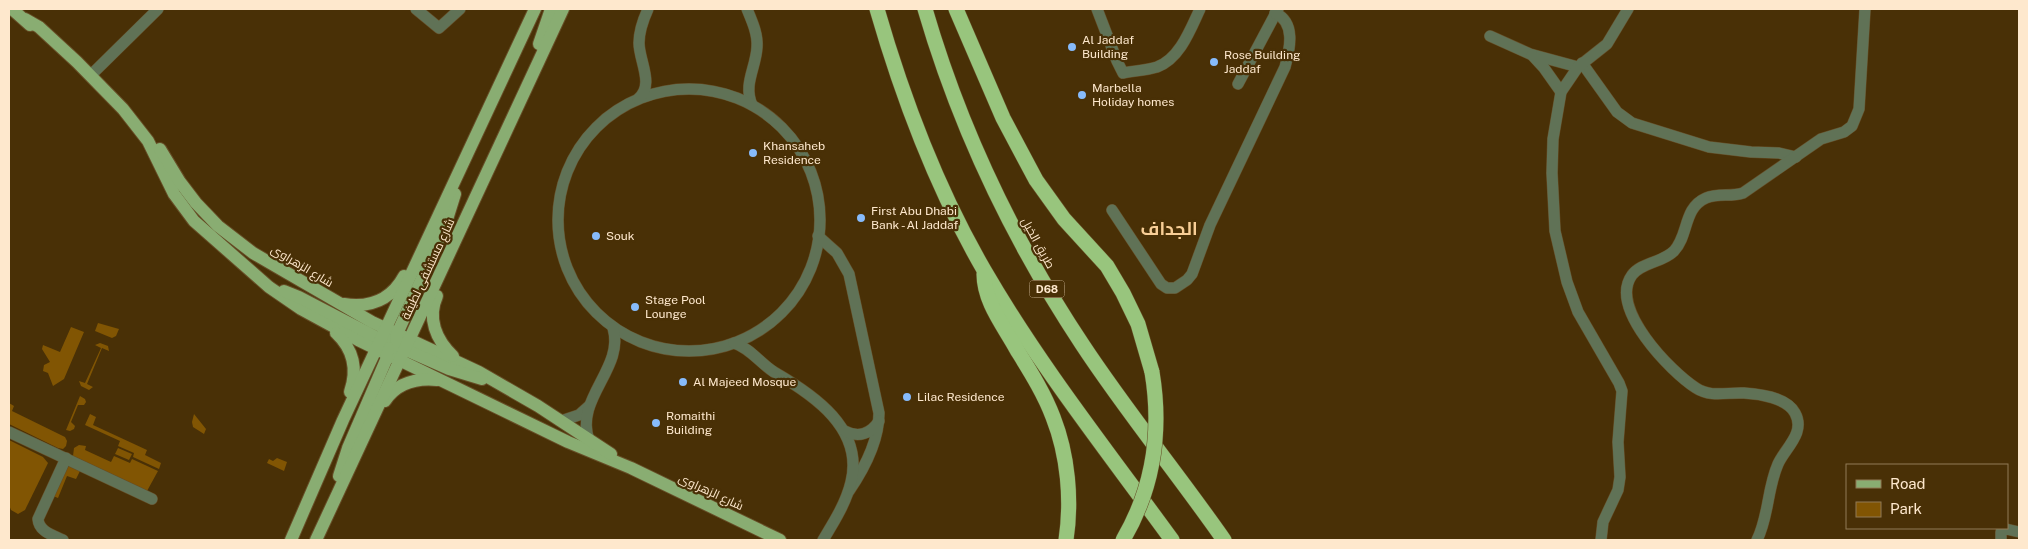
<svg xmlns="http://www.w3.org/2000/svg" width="2028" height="549" viewBox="0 0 2028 549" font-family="'Public Sans',Cairo,sans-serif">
	<rect width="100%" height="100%" fill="#493006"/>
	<g fill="#815503">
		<path d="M98 323 119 329 116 336 112 338 95 331Z"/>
		<path d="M71 327 84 332 64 379 53 386 48 373 43 371 44 365 50 362 42 349 43 345 60 352Z"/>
		<path d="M100 343 108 346 109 351 102 348 87 384 93 387 89 390 81 386 79 381 85 383 101 348 95 345Z"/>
		<path d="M80 396 85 399 86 402 84 405H78L71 422 75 426 74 429 70 431 66 430Z"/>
		<path d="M9 403 14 406 12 411 65 437 67 441 66 446 63 449 58 448 9 424Z"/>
		<path d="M90 414 96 417 93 425 147 450 145 455 161 463 159 469 133 457 134 453 118 446 120 441 85 425Z"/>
		<path d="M194 414 206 429 204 434 193 427 192 422Z"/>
		<path d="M9 440 43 457 48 463 25 510 18 514 11 510 9 505Z"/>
		<path d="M79 445 86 446 85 450 111 462 114 456 130 463 132 459 158 471 147 491 73 456 74 448Z"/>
		<path d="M118 448 132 454 129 460 115 454Z"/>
		<path d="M277 458 287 462 284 471 267 463 269 459 273 461Z"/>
		<path d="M69 465 81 469 76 479 67 476 58 498 53 496Z"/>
	</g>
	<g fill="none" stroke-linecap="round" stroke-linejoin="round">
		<g stroke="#664d26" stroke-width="12">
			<g id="minor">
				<path d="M416 9 439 28 460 9"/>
				<path d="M747 9C752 21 758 34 757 47 756 68 743 84 752 105"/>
				<path d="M1097 9 1117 61 1123 73C1134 71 1147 70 1157 67 1180 59 1191 28 1200 9"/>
				<path d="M1490 36 1530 54 1578 67"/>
				<path d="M1532 55 1544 68 1561 92"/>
				<path d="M1582 63 1617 112 1632 123 1709 147 1751 152 1779 153 1796 157"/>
				<path d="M91 75 158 9"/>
				<path d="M1238 84 1278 9"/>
				<circle cx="689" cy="220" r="131"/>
				<path d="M638 99C655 85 639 61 639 43 639 31 643 20 648 9"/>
				<path d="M1112 210 1161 284 1167 288H1175L1187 280 1192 274 1210 225 1285 67C1290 49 1296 22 1275 13"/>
				<path d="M818 236 837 253 849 274 879 413C879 441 864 469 849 491"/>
				<path d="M734 343C750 348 760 363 774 372 814 395 864 429 851 482 846 503 834 522 823 540"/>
				<path d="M561 421 579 415 589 406"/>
				<path d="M845 431C858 438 871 434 879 421"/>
				<path d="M9 432 152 499"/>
				<path d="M589 440C574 399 625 368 613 328"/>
				<path d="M63 540C53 535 39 532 38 519L66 458"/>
				<path d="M1601 540 1603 522 1618 490 1620 477 1618 442 1622 391 1619 383 1578 312 1567 282 1555 231 1552 173 1553 139 1561 92 1578 67 1607 44 1628 9"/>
				<path d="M1757 540C1769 516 1767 489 1778 464 1785 448 1806 433 1795 413 1787 398 1760 394 1744 393 1728 392 1711 398 1696 388 1671 372 1608 308 1632 275 1642 262 1662 263 1674 251 1689 235 1683 208 1706 198 1718 193 1731 197 1743 193L1821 139 1844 132 1852 126 1859 109 1865 9"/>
				<path d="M2001 540V532L2006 529 2019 532"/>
			</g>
		</g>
		<g stroke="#664d26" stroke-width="14">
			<g id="major">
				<path d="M12 9 30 25"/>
				<path d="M25 19 39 27 77 62 123 109 148 141 174 194 194 221 269 287 301 309 358 340 568 442 631 468 780 540"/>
				<path d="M539 44 551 9"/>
				<path d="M160 149 180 182 196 203 218 226 253 253 372 322 479 372 538 406 611 454"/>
				<path d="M284 291 299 297 376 337 390 340"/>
				<path d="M437 296C427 318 436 340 453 356"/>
				<path d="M344 304C370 308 391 300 404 276"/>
				<path d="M336 333C353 349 358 369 350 392"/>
				<path d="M399 347 449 369 482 379"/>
				<path d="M400 360 396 346 397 334 444 229 455 194"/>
				<path d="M385 401C397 383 416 378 437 380"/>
				<path d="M339 476 348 448 386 360 388 348"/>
				<path d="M291 540 343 420 535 9"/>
				<path d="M316 540 563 9"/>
			</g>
		</g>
		<g stroke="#664d26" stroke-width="16">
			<g id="highway">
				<path d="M877 9C903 99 937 189 984 270 1039 365 1108 452 1172 540"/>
				<path d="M925 9C960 129 1013 240 1082 344 1126 411 1178 474 1224 540"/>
				<path d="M956 9 1003 118 1036 180 1064 219 1107 266 1123 293 1138 324 1152 372"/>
				<path d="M984 274C984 302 1004 326 1017 350 1030 371 1044 393 1053 417 1068 455 1072 500 1066 540"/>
			</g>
		</g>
		<use href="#minor" stroke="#607256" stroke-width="11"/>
		<use href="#major" stroke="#89ad72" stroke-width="12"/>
		<use href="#highway" stroke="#98c57d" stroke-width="15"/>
		<g stroke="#664d26" stroke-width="16" stroke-linecap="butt">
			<path id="highway-bridge" d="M1123 540C1154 487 1162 432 1152 372"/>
		</g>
		<use href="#highway-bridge" stroke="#98c57d" stroke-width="15"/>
	</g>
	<g fill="#87bbfb" stroke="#493006" stroke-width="2">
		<circle cx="1072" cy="47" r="5"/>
		<circle cx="1214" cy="62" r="5"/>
		<circle cx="1082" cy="95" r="5"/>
		<circle cx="753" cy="153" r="5"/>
		<circle cx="861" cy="218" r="5"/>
		<circle cx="596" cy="236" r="5"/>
		<circle cx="635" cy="307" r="5"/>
		<circle cx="683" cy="382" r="5"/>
		<circle cx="907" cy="397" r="5"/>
		<circle cx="656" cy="423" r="5"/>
	</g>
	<g text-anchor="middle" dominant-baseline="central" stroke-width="4.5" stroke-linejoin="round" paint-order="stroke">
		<rect fill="#493006" stroke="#c8b191" stroke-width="1" x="1029.5" y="280.5" width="35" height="17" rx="4"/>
		<g font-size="11" font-weight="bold" fill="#fee8cd">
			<text x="1047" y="289">D68</text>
		</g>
		<g font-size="12" fill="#fee8cd" stroke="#493006" text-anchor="start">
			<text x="1082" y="40">Al Jaddaf<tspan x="1082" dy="14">Building</tspan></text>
			<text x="1224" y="55">Rose Building<tspan x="1224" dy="14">Jaddaf</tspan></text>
			<text x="1092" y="88">Marbella<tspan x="1092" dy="14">Holiday homes</tspan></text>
			<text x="763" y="146">Khansaheb<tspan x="763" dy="14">Residence</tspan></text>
			<text x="871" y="211">First Abu Dhabi<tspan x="871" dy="14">Bank - Al Jaddaf</tspan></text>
			<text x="606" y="236">Souk</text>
			<text x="645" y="300">Stage Pool<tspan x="645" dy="14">Lounge</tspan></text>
			<text x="693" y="382">Al Majeed Mosque</text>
			<text x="917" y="397">Lilac Residence</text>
			<text x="666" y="416">Romaithi<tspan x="666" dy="14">Building</tspan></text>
		</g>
		<g font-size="12" fill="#fee8cd" stroke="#493006">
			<text transform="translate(1038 243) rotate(61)">طريق الخيل</text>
			<text transform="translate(302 266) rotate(31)">شارع الزهراوى</text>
			<text transform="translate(428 269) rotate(-65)">شارع مستشفى لطيفة</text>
			<text transform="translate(711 492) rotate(25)">شارع الزهراوى</text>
		</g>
		<g font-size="18" font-weight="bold" fill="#f8ce96" stroke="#493006">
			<text x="1169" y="228">الجداف</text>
		</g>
	</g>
	<rect width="2028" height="549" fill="none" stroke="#fee8cd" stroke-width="20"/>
	<rect x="1846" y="464" width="162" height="65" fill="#493006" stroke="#917a56"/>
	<rect x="1856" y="480" width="25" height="8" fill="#89ad72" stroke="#917a56"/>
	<text x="1890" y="489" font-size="15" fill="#fee8cd">Road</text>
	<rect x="1856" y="502" width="25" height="15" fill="#815503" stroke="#917a56"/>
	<text x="1890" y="514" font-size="15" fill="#fee8cd">Park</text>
</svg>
